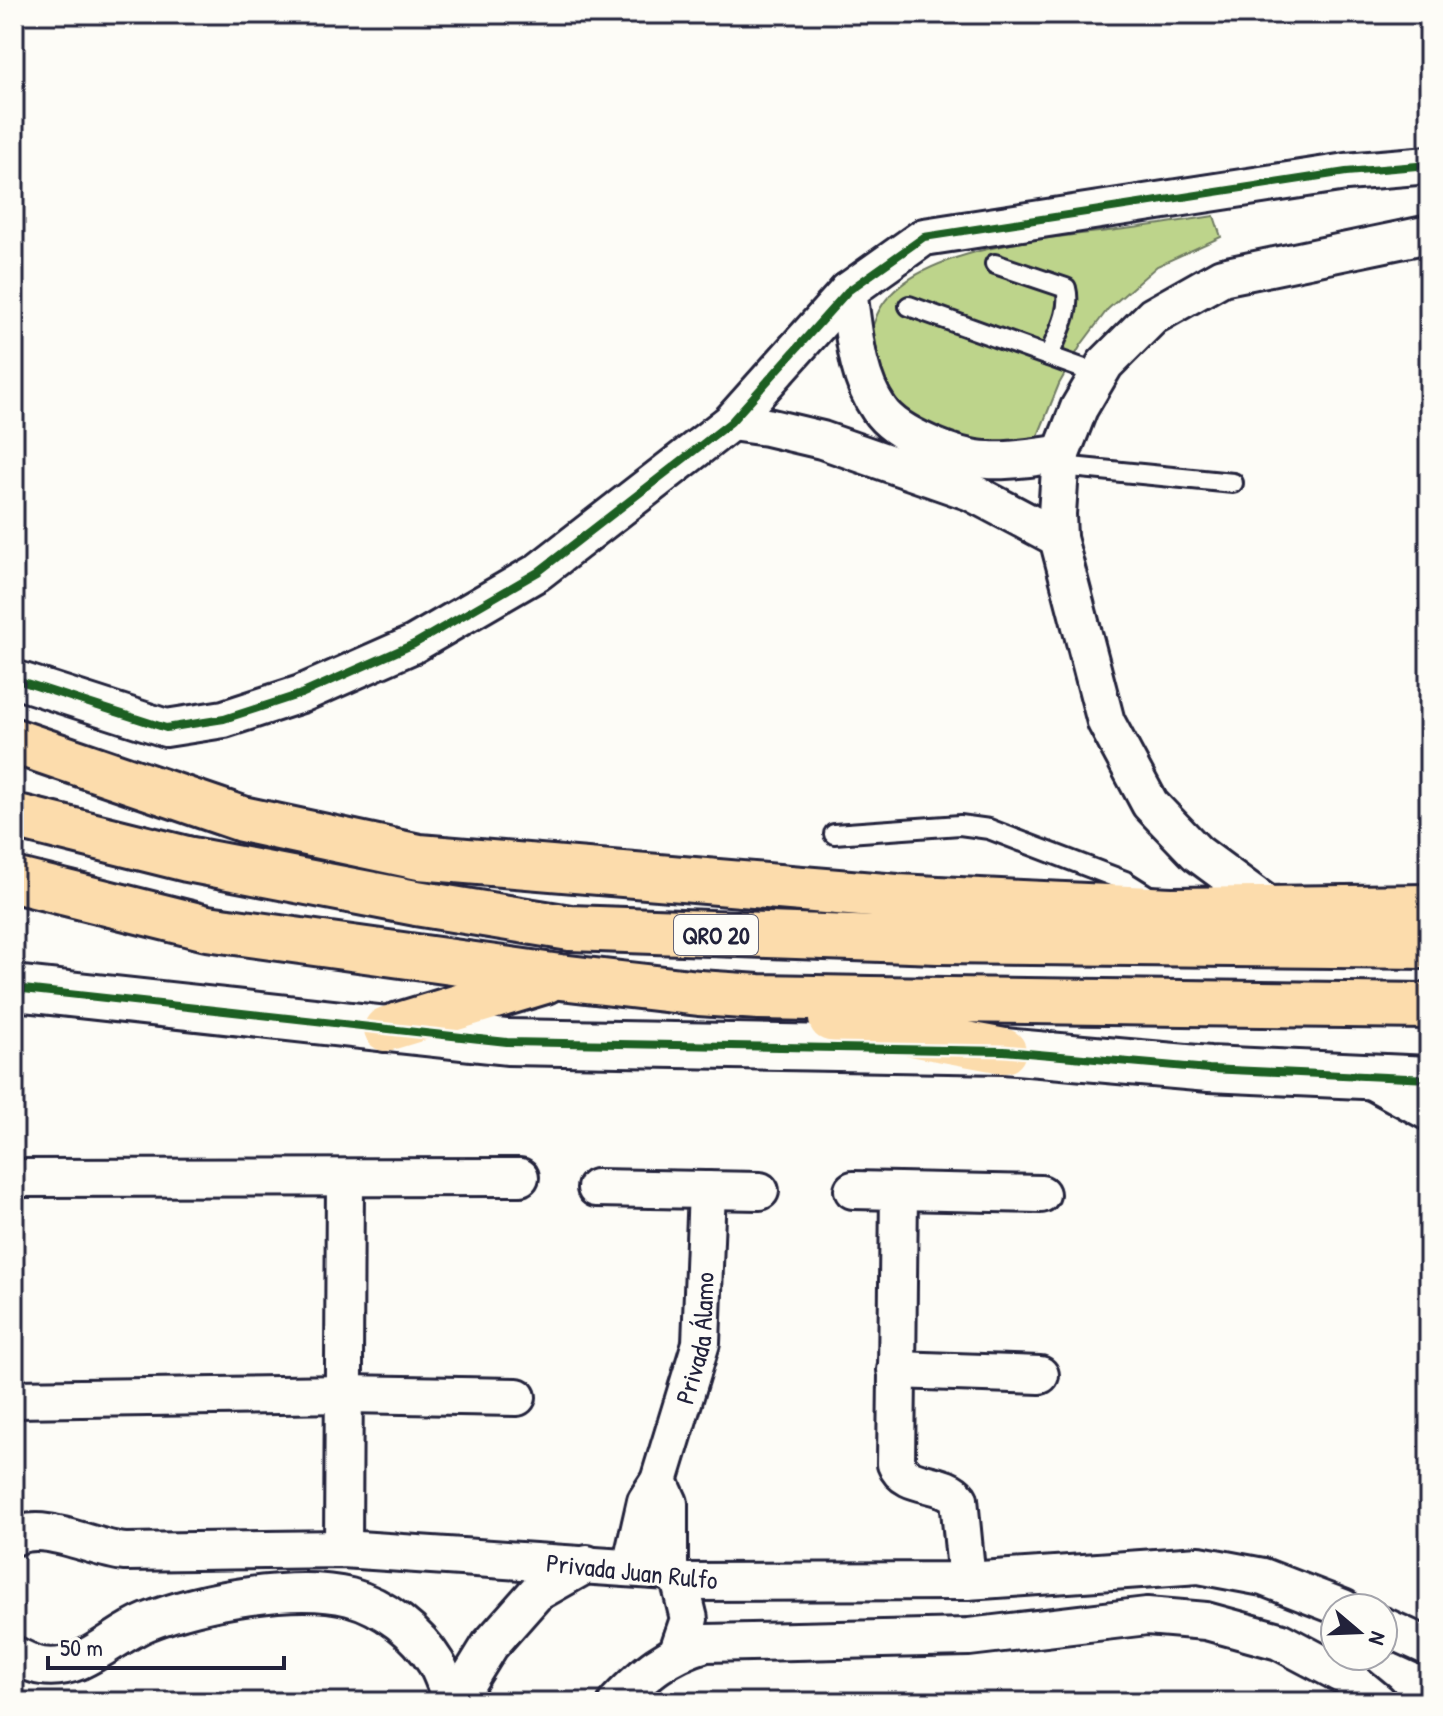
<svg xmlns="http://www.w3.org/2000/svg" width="1443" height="1716" viewBox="0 0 1443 1716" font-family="'Patrick Hand',sans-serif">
	<rect width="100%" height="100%" fill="#fdfcf7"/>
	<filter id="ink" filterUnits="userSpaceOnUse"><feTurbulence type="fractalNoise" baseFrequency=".0125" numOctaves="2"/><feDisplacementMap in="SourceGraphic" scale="16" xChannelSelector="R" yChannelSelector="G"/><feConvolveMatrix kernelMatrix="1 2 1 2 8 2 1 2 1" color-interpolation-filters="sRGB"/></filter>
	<g filter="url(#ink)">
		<path fill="#bdd48b" stroke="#707b63" stroke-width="2" d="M1214 216 1221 237 1157 266 1108 309 1081 345 1059 384 1035 443 989 450 953 441 892 408C887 393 869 350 869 338 870 332 873 325 875 320 899 247 1053 238 1117 230 1149 226 1182 221 1214 216Z"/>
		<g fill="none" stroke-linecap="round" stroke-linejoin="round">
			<g stroke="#22223b" stroke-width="24">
				<g id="service">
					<path d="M995 264 1066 288C1072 311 1057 335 1049 356"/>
					<path d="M909 306 1098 374"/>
					<path d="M1061 466 1233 483"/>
					<path d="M834 834 960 825 989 829 1125 881 1152 898"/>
				</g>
			</g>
			<g stroke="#22223b" stroke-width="42">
				<g id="minor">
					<path d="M848 291C854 330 856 376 879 409 896 435 957 459 988 460 1012 462 1037 456 1061 454"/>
					<path d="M731 422 767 427 822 440 971 492 1058 538"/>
					<path d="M14 679 166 728 224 719 301 694 414 644 538 572 731 422 848 291 924 237 1346 172 1429 165"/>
					<path d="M1273 909 1197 853 1150 804 1106 722 1058 538 1057 514 1061 454 1079 408 1105 364 1153 316 1222 277 1429 234"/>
					<path d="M1365 1077 1429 1112"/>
					<path d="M14 1178 520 1177"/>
					<path d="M596 1188 760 1191"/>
					<path d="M853 1190 1041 1194"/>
					<path d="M899 1192 896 1464C905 1489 944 1479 959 1499L967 1581"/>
					<path d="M896 1370 1040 1375"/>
					<path d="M14 1399 345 1394 517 1397"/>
					<path d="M659 1481 669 1503V1571"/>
					<path d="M14 1537C44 1521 92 1549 125 1552L343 1549 669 1571 680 1582 967 1581 1199 1565 1263 1577 1343 1608"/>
					<path d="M343 1549 345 1179"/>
					<path id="s1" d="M631 1567 646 1501 659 1481 701 1343 707 1190"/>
					<path d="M1383 1626 1429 1647"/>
					<path d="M678 1651 689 1619 680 1582"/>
					<path d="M14 1655C23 1659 33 1665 42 1666 83 1672 112 1636 147 1622 199 1601 296 1583 350 1597 384 1606 418 1633 436 1663 443 1675 447 1689 452 1702"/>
					<path d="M455 1702 490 1645 536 1593 587 1564"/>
					<path d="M617 1702C645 1673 667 1654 706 1643L969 1637 1147 1616 1206 1621 1279 1641 1349 1678 1378 1702"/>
				</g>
			</g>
			<g stroke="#22223b" stroke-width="50">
				<path id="tertiary" d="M14 988 507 1042 1004 1051 1209 1069 1429 1079"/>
			</g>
			<g stroke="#22223b" stroke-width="50">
				<g id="trunk">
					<path d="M14 741 242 819 419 857 897 897 1171 910 1429 907"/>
					<path d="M14 816 187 859 416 903 570 928 938 941 1429 946"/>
					<path d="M14 880 207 928 560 977 699 993 759 997 870 999 1429 1006"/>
					<path d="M831 1019 1004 1051"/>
					<path d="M386 1029 545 981"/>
				</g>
			</g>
			<use href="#service" stroke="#fdfcf7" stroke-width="18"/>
			<use href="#minor" stroke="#fdfcf7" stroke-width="36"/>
			<use href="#tertiary" stroke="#fdfcf7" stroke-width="44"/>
			<use href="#trunk" stroke="#fcdcac" stroke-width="44"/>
			<g stroke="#fdfcf7" stroke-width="13">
				<g id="cycleway">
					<path d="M14 679 166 728 224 719 301 694 414 644 538 572 731 422 848 291 924 237 1346 172 1429 165"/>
					<path d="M14 988 507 1042 1004 1051 1209 1069 1429 1079"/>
				</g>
			</g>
			<use href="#cycleway" stroke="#1b5e20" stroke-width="8"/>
		</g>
	</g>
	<g text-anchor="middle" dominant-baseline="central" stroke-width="6" stroke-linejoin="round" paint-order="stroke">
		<rect fill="#fdfcf7" stroke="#646373" stroke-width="2" x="674" y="915" width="84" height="40" rx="6"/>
		<g font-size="24" font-weight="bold" fill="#22223b">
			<text x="716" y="935">QRO 20</text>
		</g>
		<g font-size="26" fill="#22223b" stroke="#fdfcf7">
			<text stroke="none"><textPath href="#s1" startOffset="240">Privada Álamo</textPath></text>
			<text transform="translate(632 1571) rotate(6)">Privada Juan Rulfo</text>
		</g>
	</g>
	<rect width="1443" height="1716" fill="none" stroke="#fdfcf7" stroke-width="48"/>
	<rect x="24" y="24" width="1395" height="1668" fill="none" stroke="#22223b" stroke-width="3" filter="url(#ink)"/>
	<g transform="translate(1359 1632) rotate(109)"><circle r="38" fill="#fdfcf7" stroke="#a5a5ac" stroke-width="2"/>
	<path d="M0-6L14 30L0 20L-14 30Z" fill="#22223b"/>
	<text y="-12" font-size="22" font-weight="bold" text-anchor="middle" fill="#22223b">N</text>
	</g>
	<path d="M48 1656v12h236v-12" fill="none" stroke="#22223b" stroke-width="4"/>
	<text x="60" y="1656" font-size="24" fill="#22223b" stroke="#fdfcf7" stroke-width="6" paint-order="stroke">50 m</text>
</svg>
